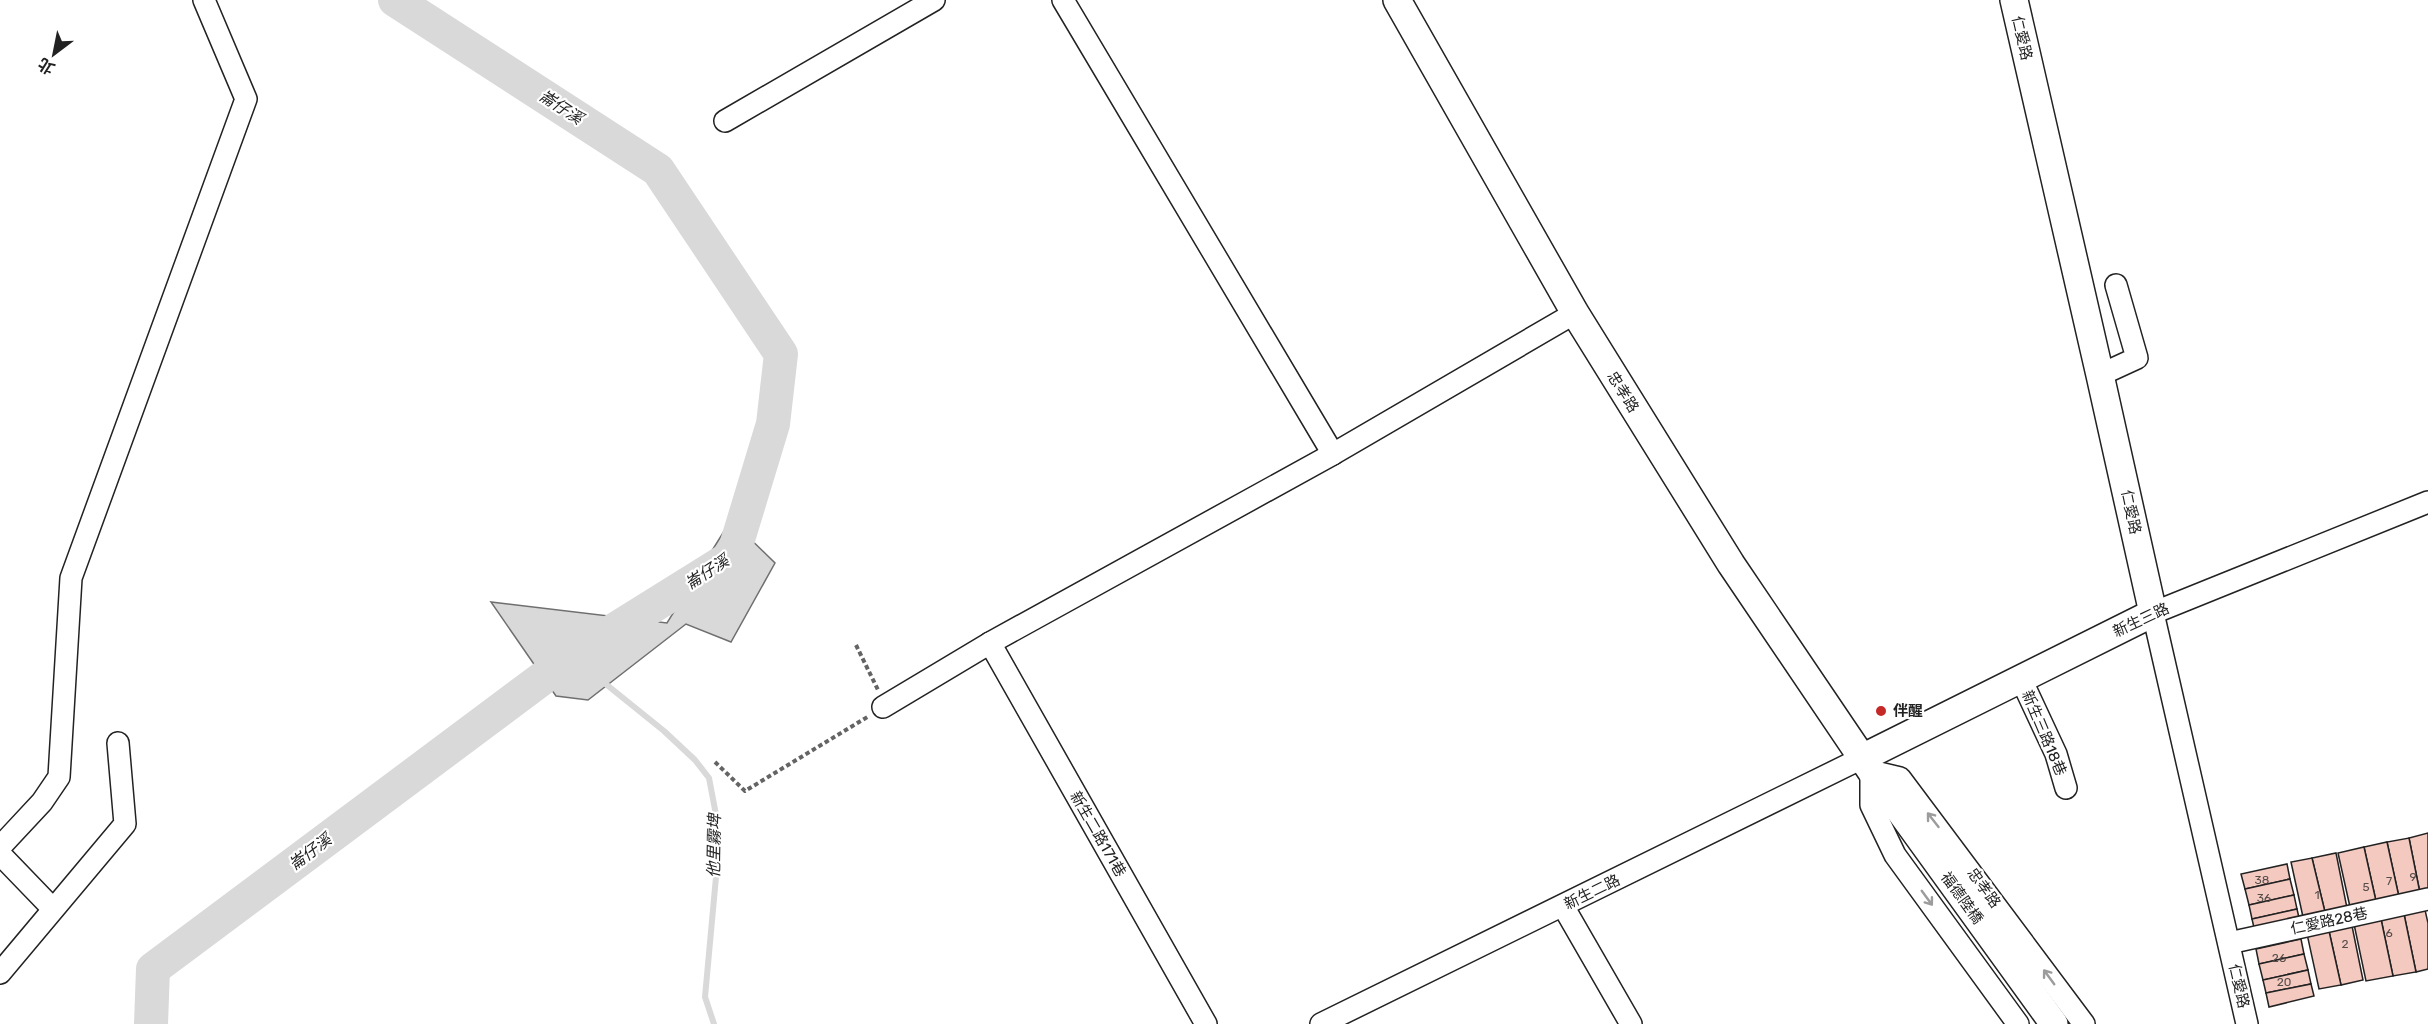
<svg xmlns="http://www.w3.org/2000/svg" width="2428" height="1024" viewBox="0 0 2428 1024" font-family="Rubik,'Noto Sans TC',sans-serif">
	<rect width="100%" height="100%" fill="#fff"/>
	<path fill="#d9d9d9" stroke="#6f6f6f" stroke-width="1.5" d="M731 520 775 563 731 642 686 624 588 700 556 696 491 602 667 623Z"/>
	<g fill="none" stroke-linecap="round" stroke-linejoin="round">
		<path stroke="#d9d9d9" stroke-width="6" d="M602 681 664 731 695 760 709 778 717 820 716 877 705 997 714 1024"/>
		<path stroke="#d9d9d9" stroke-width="34" d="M151 1024 153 969 571 657 733 556 773 424 781 354 658 170 395 0"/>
	</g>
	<g fill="#f3c9c0" stroke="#222" stroke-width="1.5">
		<path d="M2428 833V892L2420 893 2409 838Z"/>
		<path d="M2409 838 2420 893 2399 897 2387 842Z"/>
		<path d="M2387 842 2399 897 2376 901 2364 847Z"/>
		<path d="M2364 847 2376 901 2350 907 2338 853Z"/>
		<path d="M2336 853 2347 908 2325 912 2312 858Z"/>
		<path d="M2312 858 2325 912 2303 917 2291 862Z"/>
		<path d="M2287 864 2290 879 2245 889 2241 874Z"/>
		<path d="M2290 879 2294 895 2249 905 2245 889Z"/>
		<path d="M2294 895 2297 909 2252 919 2249 905Z"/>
		<path d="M2297 909 2300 922 2255 932 2252 919Z"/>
		<path d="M2425 910 2428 923V969L2416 972 2404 914Z"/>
		<path d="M2404 914 2416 972 2393 976 2381 919Z"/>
		<path d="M2381 919 2393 976 2366 981 2354 924Z"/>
		<path d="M2352 926 2363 980 2341 985 2329 931Z"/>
		<path d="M2329 931 2341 985 2319 989 2307 934Z"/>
		<path d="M2301 939 2304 954 2259 964 2256 949Z"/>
		<path d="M2304 954 2308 970 2263 980 2259 964Z"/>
		<path d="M2308 970 2311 984 2266 993 2263 980Z"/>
		<path d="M2311 984 2314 996 2269 1007 2266 993Z"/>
	</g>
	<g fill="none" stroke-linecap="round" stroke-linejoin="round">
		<g stroke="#222" stroke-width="24">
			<g id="minor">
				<path d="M1063 0 1333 454"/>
				<path d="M725 121 934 0"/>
				<path d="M2100 375 2137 358 2116 285"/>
				<path d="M990 643 1206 1024"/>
				<path d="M2021 679 2056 754 2066 788"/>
				<path d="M883 707 990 643 1333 454 1575 313"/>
				<path d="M0 847 42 802 59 777 71 578 246 99 204 0"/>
				<path d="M0 854 53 909"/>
				<path d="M1563 906 1631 1024"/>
				<path d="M2229 943 2428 899"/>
				<path d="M0 973 125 824 118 743"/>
				<path d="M1321 1024 1862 758"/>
				<path d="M2018 1024 1895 855 1871 805V771L1900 778 2084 1024"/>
				<path d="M2247 1024 2153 613 2428 502"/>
			</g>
		</g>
		<g stroke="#222" stroke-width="30">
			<g id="major">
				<path d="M1397 0 1575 313 1731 564 1871 771 2054 1024"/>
				<path d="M1862 758 2153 613 2100 375 2014 0"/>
			</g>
		</g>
		<g stroke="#646464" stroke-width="4" stroke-dasharray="4.5 3" stroke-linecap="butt">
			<path d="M856 645 878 690"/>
			<path d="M715 762 745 791 869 716"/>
		</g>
		<use href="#minor" stroke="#fff" stroke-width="21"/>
		<use href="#major" stroke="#fff" stroke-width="27"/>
	</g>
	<defs><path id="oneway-shaft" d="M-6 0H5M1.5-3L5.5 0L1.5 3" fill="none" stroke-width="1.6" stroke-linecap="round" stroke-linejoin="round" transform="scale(1.5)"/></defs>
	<g stroke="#9c9c9c">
		<use href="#oneway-shaft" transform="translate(1933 820) rotate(-128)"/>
		<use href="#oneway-shaft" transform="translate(1927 898) rotate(54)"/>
		<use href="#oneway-shaft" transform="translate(2049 977) rotate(-126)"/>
	</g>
	<circle fill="#c62828" stroke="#fff" stroke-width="2" cx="1881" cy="711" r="6"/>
	<g text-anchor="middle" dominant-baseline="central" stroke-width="4.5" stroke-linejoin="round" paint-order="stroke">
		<g font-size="12" fill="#564c4a">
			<text x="2413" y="877">9</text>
			<text x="2262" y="880">38</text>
			<text x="2389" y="881">7</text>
			<text x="2366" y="887">5</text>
			<text x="2317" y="895">1</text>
			<text x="2264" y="898">36</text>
			<text x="2389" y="933">6</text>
			<text x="2345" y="944">2</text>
			<text x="2279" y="958">26</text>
			<text x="2284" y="982">20</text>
		</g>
		<g font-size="15" fill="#222" stroke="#fff">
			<text transform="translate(2022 38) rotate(77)">仁愛路</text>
			<text transform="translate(1623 392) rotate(58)">忠孝路</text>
			<text transform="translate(2131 512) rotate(78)">仁愛路</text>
			<text transform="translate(2141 620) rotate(-25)">新生三路</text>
			<text transform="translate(2044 733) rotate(67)">新生三路18巷</text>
			<text transform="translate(1098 834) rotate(60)">新生二路171巷</text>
			<text transform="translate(1984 888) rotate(54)">忠孝路</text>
			<text transform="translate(1592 892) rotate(-26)">新生二路</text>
			<text transform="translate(1962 898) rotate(54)">福德陸橋</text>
			<text transform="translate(2329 921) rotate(-12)">仁愛路28巷</text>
			<text transform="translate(2239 986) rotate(77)">仁愛路</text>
		</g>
		<g font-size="15" font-weight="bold" fill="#222" stroke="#fff" text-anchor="start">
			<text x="1893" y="711">伴醒</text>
		</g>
		<g font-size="16" font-style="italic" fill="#222" stroke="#fff">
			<text transform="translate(561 107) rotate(33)">崙仔溪</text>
			<text transform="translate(707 572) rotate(-33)">崙仔溪</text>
			<text transform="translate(714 846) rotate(-89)">他里霧埤</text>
			<text transform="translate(310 852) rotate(-37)">崙仔溪</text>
		</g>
	</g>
	<g transform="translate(54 54) rotate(212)" stroke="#ffffff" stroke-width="4.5" paint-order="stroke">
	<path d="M0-4.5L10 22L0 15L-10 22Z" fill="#222222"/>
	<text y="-9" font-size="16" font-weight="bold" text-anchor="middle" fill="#222222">北</text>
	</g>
</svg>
